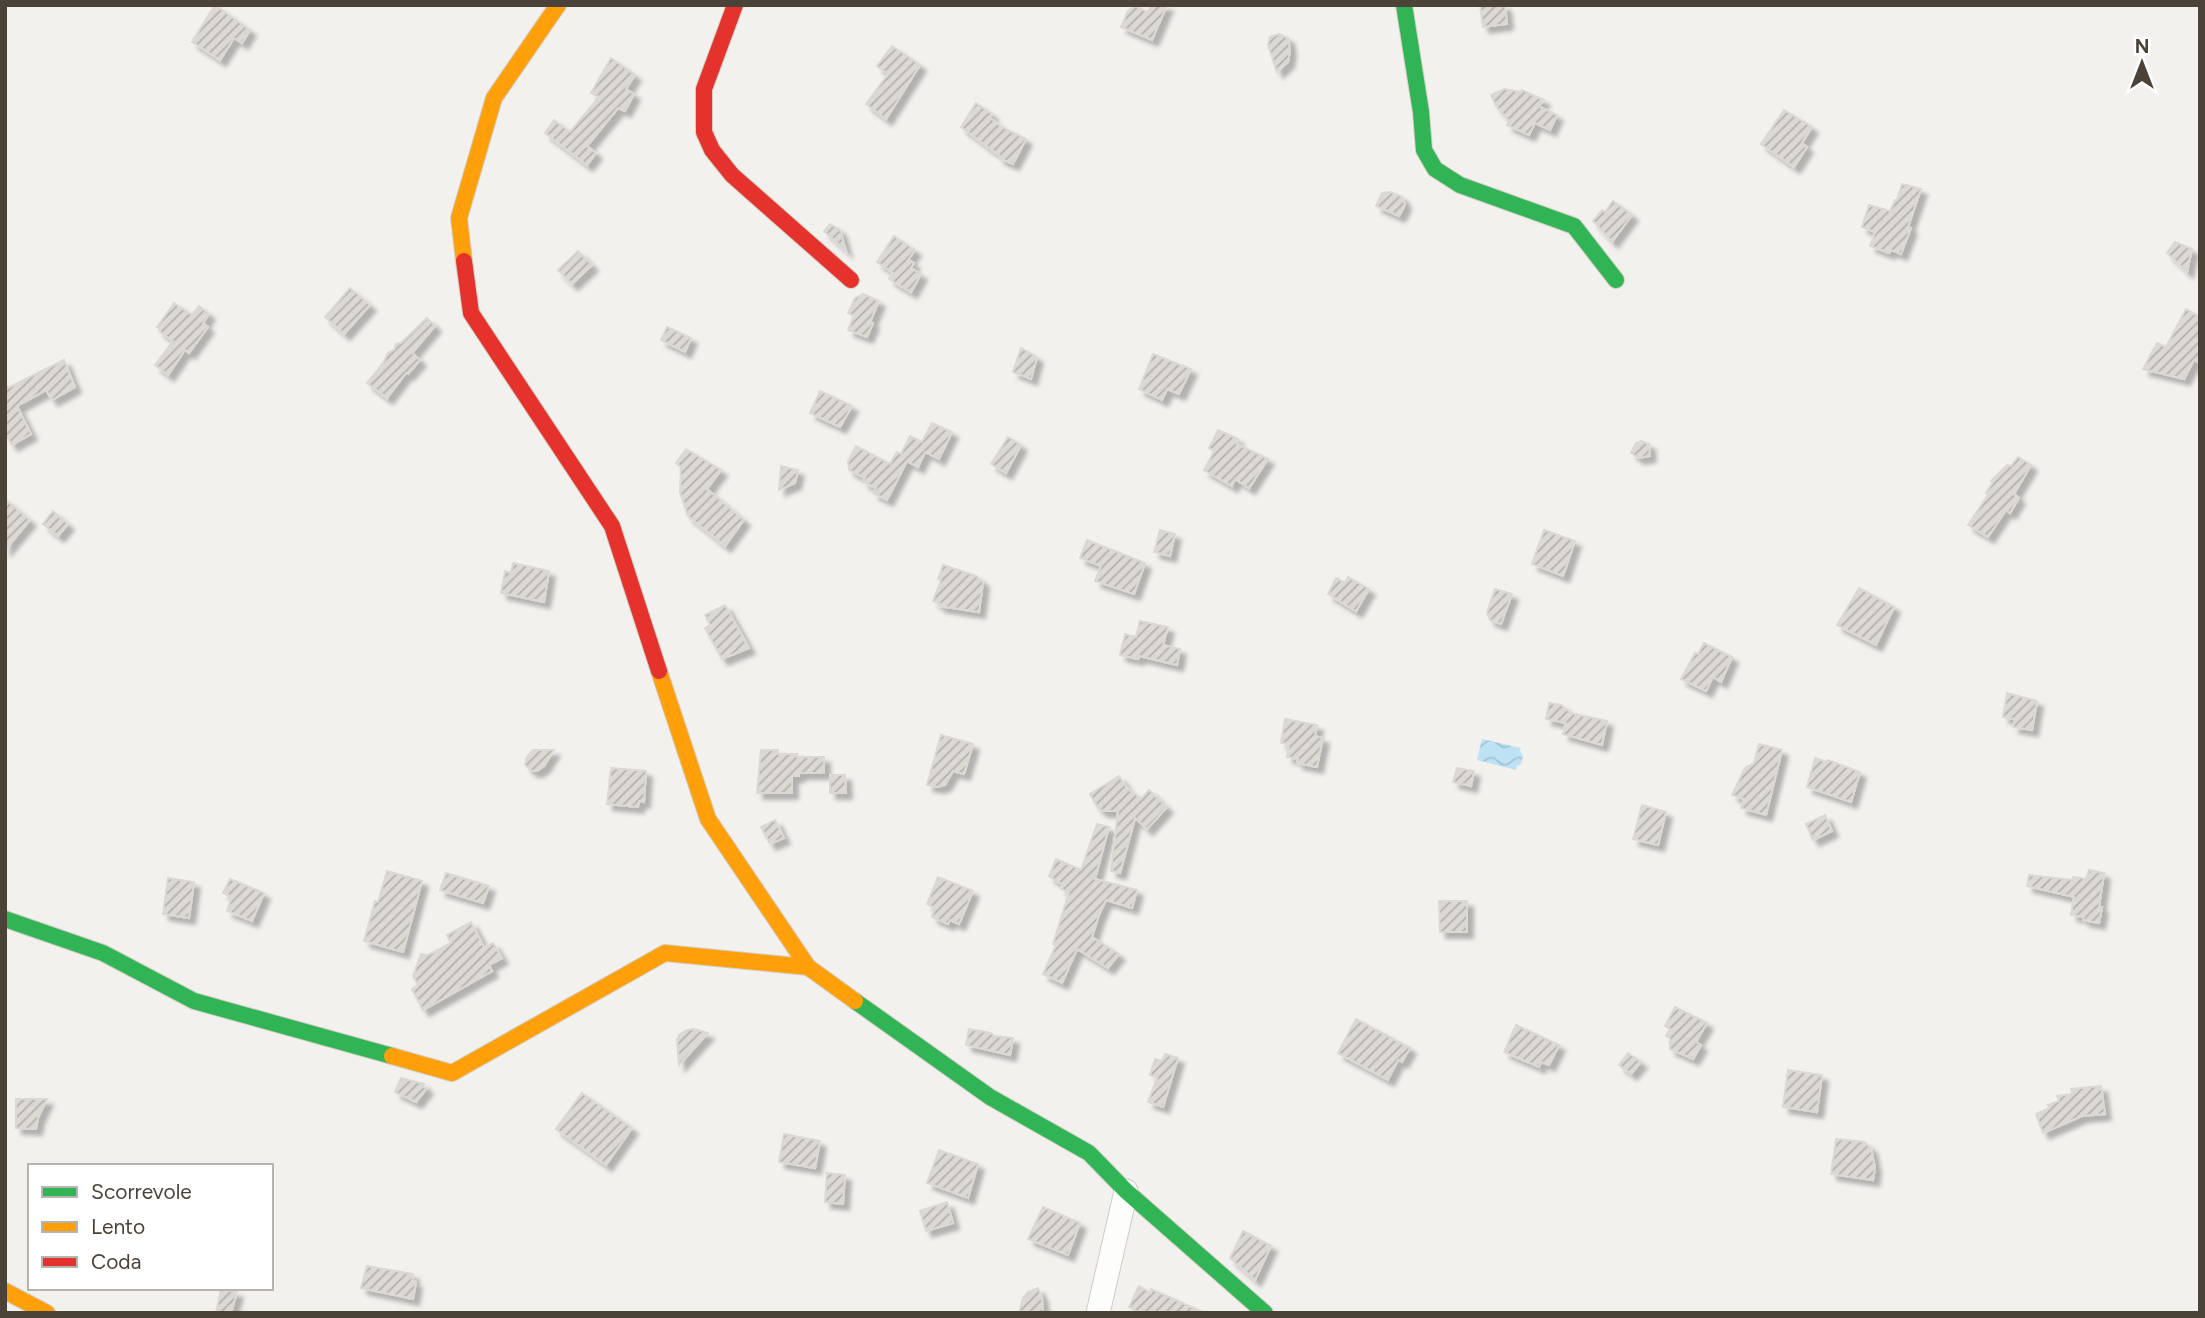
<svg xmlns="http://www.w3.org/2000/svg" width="2205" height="1318" viewBox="0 0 2205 1318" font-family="Figtree,sans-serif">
	<defs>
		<pattern id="water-waves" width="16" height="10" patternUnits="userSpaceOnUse" patternTransform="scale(1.75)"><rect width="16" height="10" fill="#bce2f4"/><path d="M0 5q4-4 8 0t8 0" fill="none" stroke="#a3c3d2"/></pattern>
		<pattern id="building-hatch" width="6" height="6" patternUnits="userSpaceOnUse" patternTransform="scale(1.75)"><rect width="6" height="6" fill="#dcd8d4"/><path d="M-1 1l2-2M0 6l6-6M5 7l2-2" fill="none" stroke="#b4b1ad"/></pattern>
		<filter id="shadow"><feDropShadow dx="6" dy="6" stdDeviation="2" flood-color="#0004"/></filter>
	</defs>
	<rect width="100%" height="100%" fill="#f3f1ee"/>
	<path fill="url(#water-waves)" d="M1482 739 1521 748 1520 751 1523 756 1521 764 1517 766 1516 770 1477 760Z"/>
	<g fill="url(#building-hatch)" stroke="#dcd8d3" stroke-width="2" filter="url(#shadow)">
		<path d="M215 5 250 30 242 43 234 38 220 60 192 42Z"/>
		<path d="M1151 5H1167L1152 40 1121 27 1128 11 1135 6 1148 12Z"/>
		<path d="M1480 5H1505L1507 24 1483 27Z"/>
		<path d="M1279 34 1288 38 1290 50 1288 62 1277 72 1268 45 1270 37Z"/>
		<path d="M892 46 920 65 886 119 866 104 888 74 877 66Z"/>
		<path d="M611 58 635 75 626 89 634 94 625 111 618 108 587 146 596 153 587 165 545 133 554 120 570 132 599 97 591 93Z"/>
		<path d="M1504 89 1521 92 1522 90 1544 100 1538 106 1557 115 1550 130 1535 123 1529 135 1507 125 1509 121 1496 106 1491 95Z"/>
		<path d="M976 103 992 114 989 117 1002 127 1026 139 1013 164 999 158 1000 156 961 127Z"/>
		<path d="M1784 110 1812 127 1802 143 1807 147 1794 167 1761 144Z"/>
		<path d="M1902 184 1921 189 1908 227 1911 228 1901 254 1891 250 1889 253 1870 246 1875 232 1862 227 1869 205 1890 211 1895 200H1897Z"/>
		<path d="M1390 192 1401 196 1403 199 1405 205 1399 216 1376 206 1382 193Z"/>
		<path d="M1613 201 1632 215 1612 242 1593 221 1602 210 1605 212Z"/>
		<path d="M830 224 840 230 846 251 824 231Z"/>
		<path d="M894 236 915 250 908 260 914 263 911 268 921 274 911 292 889 279 893 273 877 262Z"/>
		<path d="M2175 242 2192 249 2187 272 2167 253Z"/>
		<path d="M578 251 592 265 572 284 558 270Z"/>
		<path d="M350 288 370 305 344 334 325 317Z"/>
		<path d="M863 294 879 301 870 322 873 323 867 337 848 330 854 316 848 313 855 298Z"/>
		<path d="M174 303 192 315 199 306 209 314 203 323 208 327 189 353 185 350 168 375 155 365 173 341 159 331 160 329 157 327Z"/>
		<path d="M2186 309 2200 317V363L2194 360 2184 379 2143 369 2157 343 2166 347Z"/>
		<path d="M427 318 435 326 412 353 420 360 408 374 406 373 387 398 367 383 383 363 388 353 394 350 396 344 401 343Z"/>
		<path d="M667 327 691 338 685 352 661 340Z"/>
		<path d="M1021 348 1037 357 1031 379 1013 372Z"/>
		<path d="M1153 354 1191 369 1179 394 1167 389 1162 400 1139 389Z"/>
		<path d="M64 360 75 387 52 400 46 390 17 406 31 434 12 445 5 433V383L8 388Z"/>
		<path d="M820 391 852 406 840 427 810 413Z"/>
		<path d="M932 423 952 432 939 459 925 452 918 467 907 461 887 500 873 493 876 488 863 482 865 478 849 470 848 461 856 446 890 464 897 452 901 454 910 436 922 442Z"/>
		<path d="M1218 430 1238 439 1235 443 1268 459 1249 488 1235 479 1232 486 1204 470 1214 451 1209 448Z"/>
		<path d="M1008 437 1021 445 1006 473 991 464Z"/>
		<path d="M1641 441 1649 444 1650 456 1639 458 1631 453 1636 443Z"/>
		<path d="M686 449 721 470 707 489 744 520 725 546 688 516 680 492 681 467 676 463Z"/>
		<path d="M2018 457 2031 465 2014 494 2019 498 2010 513 2006 510 1988 537 1968 525 1988 495 1986 493 1993 482 1991 481 2007 465 2011 466Z"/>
		<path d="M781 466 798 470 795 483 779 490Z"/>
		<path d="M5 499 30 520 5 550Z"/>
		<path d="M53 511 68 524 58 536 43 524Z"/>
		<path d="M1160 530 1175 534 1170 556 1154 552Z"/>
		<path d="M1544 530 1575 541 1563 576 1532 564Z"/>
		<path d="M1087 540 1145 563 1134 594 1095 581 1101 566 1080 558Z"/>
		<path d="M513 563 549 571 544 602 501 593 505 571 511 573Z"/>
		<path d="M943 565 976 576 983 582 979 612 939 606 941 604 933 601 941 580 938 579Z"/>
		<path d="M1348 577 1369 589 1356 611 1328 594 1336 578 1345 583Z"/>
		<path d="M1859 588 1894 607 1876 645 1837 625Z"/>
		<path d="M1495 589 1512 594 1501 624 1490 620 1487 613Z"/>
		<path d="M725 605 749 648 722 659 705 628 710 625 705 615Z"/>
		<path d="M1140 621 1168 627 1163 645 1180 649 1177 665 1139 656 1138 659 1120 655 1125 634 1136 637Z"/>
		<path d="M1704 643 1732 657 1721 682 1713 677 1706 691 1681 679 1695 653 1698 654Z"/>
		<path d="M2007 693 2037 701 2032 730 2013 727 2015 719 2003 717Z"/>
		<path d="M1549 703 1561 705 1571 713 1607 721 1602 745 1563 734 1566 723 1546 719Z"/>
		<path d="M1285 719 1317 725 1315 736 1323 738 1317 767 1297 763 1298 759 1287 757 1289 744 1281 743Z"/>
		<path d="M941 735 973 744 964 774 953 771 945 785 938 787 927 785Z"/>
		<path d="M1759 744 1782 750 1766 815 1741 808 1744 799 1732 795 1745 768 1754 763Z"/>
		<path d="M533 750H554L544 766 537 771H532L525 765 527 757Z"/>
		<path d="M761 750H778L777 754H798L797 757H824V773H799V776H792V793H757Z"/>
		<path d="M1815 758 1827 762 1828 760 1860 772 1851 802 1807 787Z"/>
		<path d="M611 768 646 771 644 802 639 801 638 807 607 804Z"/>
		<path d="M1457 768 1474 771 1471 786 1453 782Z"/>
		<path d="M830 775H845L846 793H830Z"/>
		<path d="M1119 776 1127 788 1141 799 1149 790 1167 807 1147 829 1135 818 1120 873 1111 871 1118 811H1103L1098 808 1090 794Z"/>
		<path d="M1642 805 1666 812 1658 845 1633 839Z"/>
		<path d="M1825 815 1832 831 1813 840 1806 824Z"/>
		<path d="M775 820 784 838 770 844 761 827Z"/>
		<path d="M1097 824 1109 827 1095 879 1137 890 1132 908 1106 900 1099 915 1092 937 1119 954 1108 968 1077 949 1062 983 1043 974 1056 945 1053 944 1069 892 1061 889 1063 885 1049 876 1056 859 1081 870Z"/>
		<path d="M2089 870 2104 873 2099 907H2102L2099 923 2083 920 2084 917 2071 915 2074 897 2027 886 2029 875 2073 880V877L2086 879Z"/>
		<path d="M387 871 422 881 403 952 364 941 375 901 378 902Z"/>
		<path d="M446 873 489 886 483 903 440 890Z"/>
		<path d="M938 877 973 891 959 924 950 920 948 924 932 917 935 908 927 904Z"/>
		<path d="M168 878 194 882 189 918 163 914Z"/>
		<path d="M230 879 264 893 252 921 227 911 232 897 223 893Z"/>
		<path d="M1439 901H1467V932H1440Z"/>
		<path d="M471 922 484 947 493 943 502 958 489 965 492 971 423 1010 412 989 418 985 413 976 421 954 428 955 451 943 447 935Z"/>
		<path d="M1675 1007 1707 1023 1696 1042 1701 1045 1693 1059 1670 1049V1038L1666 1036 1670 1029 1665 1026Z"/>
		<path d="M1356 1019 1410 1048 1402 1062 1398 1060 1388 1080 1338 1053Z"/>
		<path d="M1516 1025 1559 1045 1549 1065 1541 1062 1539 1067 1504 1052Z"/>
		<path d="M694 1029 708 1033 679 1065 677 1040 679 1035 687 1030Z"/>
		<path d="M969 1029 991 1033 994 1036 1013 1038 1010 1055 966 1045Z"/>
		<path d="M1628 1053 1641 1062 1631 1074 1619 1065Z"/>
		<path d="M1165 1054 1178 1058 1163 1107 1148 1102 1157 1078 1150 1075 1155 1059 1162 1061Z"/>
		<path d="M1788 1070 1822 1075 1817 1112 1783 1107Z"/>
		<path d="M401 1078 424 1084 423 1087 427 1088 416 1102 395 1092Z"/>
		<path d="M2101 1086 2105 1114 2082 1116 2043 1133 2036 1114 2049 1108 2048 1105 2059 1101 2057 1096 2072 1094 2071 1089Z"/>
		<path d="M582 1093 632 1128 606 1165 556 1129Z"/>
		<path d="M16 1099H47L38 1118 36 1129 16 1128Z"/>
		<path d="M784 1134 820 1141 815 1168 779 1162Z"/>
		<path d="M1836 1139 1864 1142 1871 1148 1875 1168 1873 1180 1831 1174Z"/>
		<path d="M939 1150 978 1164 968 1198 927 1183Z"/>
		<path d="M827 1173 845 1175 843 1204 825 1202Z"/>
		<path d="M947 1202 953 1223 926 1231 920 1211Z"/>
		<path d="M1043 1207 1080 1223 1068 1255 1028 1239Z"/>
		<path d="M1243 1231 1271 1246 1255 1280 1230 1258Z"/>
		<path d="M367 1266 413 1274 412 1281 416 1282 413 1299 361 1288Z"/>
		<path d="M1139 1286 1151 1293V1289L1205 1313H1140L1129 1307Z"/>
		<path d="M1038 1288 1042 1298 1043 1313H1019L1023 1298 1028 1292Z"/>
		<path d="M221 1289 237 1292 231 1313H216Z"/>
	</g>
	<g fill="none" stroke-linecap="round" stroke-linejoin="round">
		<g stroke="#cfccc8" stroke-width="25">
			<path id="street" d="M1098 1313 1126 1191"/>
		</g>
		<g stroke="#d3cec4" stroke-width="18">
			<g id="fast">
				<path d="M1404 5 1421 112 1424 150 1435 169 1460 185 1574 226 1616 280"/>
				<path d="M5 919 103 953 194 1001 392 1056"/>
				<path d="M855 1001 990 1097 1089 1153 1126 1191 1265 1313"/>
			</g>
		</g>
		<g stroke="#d3cec4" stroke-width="18">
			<g id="slow">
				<path d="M464 261 459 218 494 98 558 5"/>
				<path d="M659 671 708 819 808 967 855 1001"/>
				<path d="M392 1056 452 1073 665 953 808 967"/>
				<path d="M5 1291 47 1313"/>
			</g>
		</g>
		<g stroke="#d3cec4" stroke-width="18">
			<g id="jam">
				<path d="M735 5 704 89V132L712 150 732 175 851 280"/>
				<path d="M464 261 471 313 612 526 659 671"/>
			</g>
		</g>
		<use href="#street" stroke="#fdfdfc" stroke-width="23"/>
		<use href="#fast" stroke="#30b455" stroke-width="16"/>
		<use href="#slow" stroke="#ff9f0a" stroke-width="16"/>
		<use href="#jam" stroke="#e5322d" stroke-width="16"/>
	</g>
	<rect width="2205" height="1318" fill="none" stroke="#4b4238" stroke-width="14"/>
	<rect x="28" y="1164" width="245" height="126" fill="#ffffff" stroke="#b7b3af" stroke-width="2"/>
	<rect x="42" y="1187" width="35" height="10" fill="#30b455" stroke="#b7b3af" stroke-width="2"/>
	<text x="91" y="1199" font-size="21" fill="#4b4238">Scorrevole</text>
	<rect x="42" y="1222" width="35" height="10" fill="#ff9f0a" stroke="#b7b3af" stroke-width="2"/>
	<text x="91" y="1234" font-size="21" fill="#4b4238">Lento</text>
	<rect x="42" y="1257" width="35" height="10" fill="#e5322d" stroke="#b7b3af" stroke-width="2"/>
	<text x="91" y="1269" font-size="21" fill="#4b4238">Coda</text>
	<g transform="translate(2142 63)" stroke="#ffffff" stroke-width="5" paint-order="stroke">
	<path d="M0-5L12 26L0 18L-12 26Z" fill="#4b4238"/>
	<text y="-10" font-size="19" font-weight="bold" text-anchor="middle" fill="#4b4238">N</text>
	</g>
</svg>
